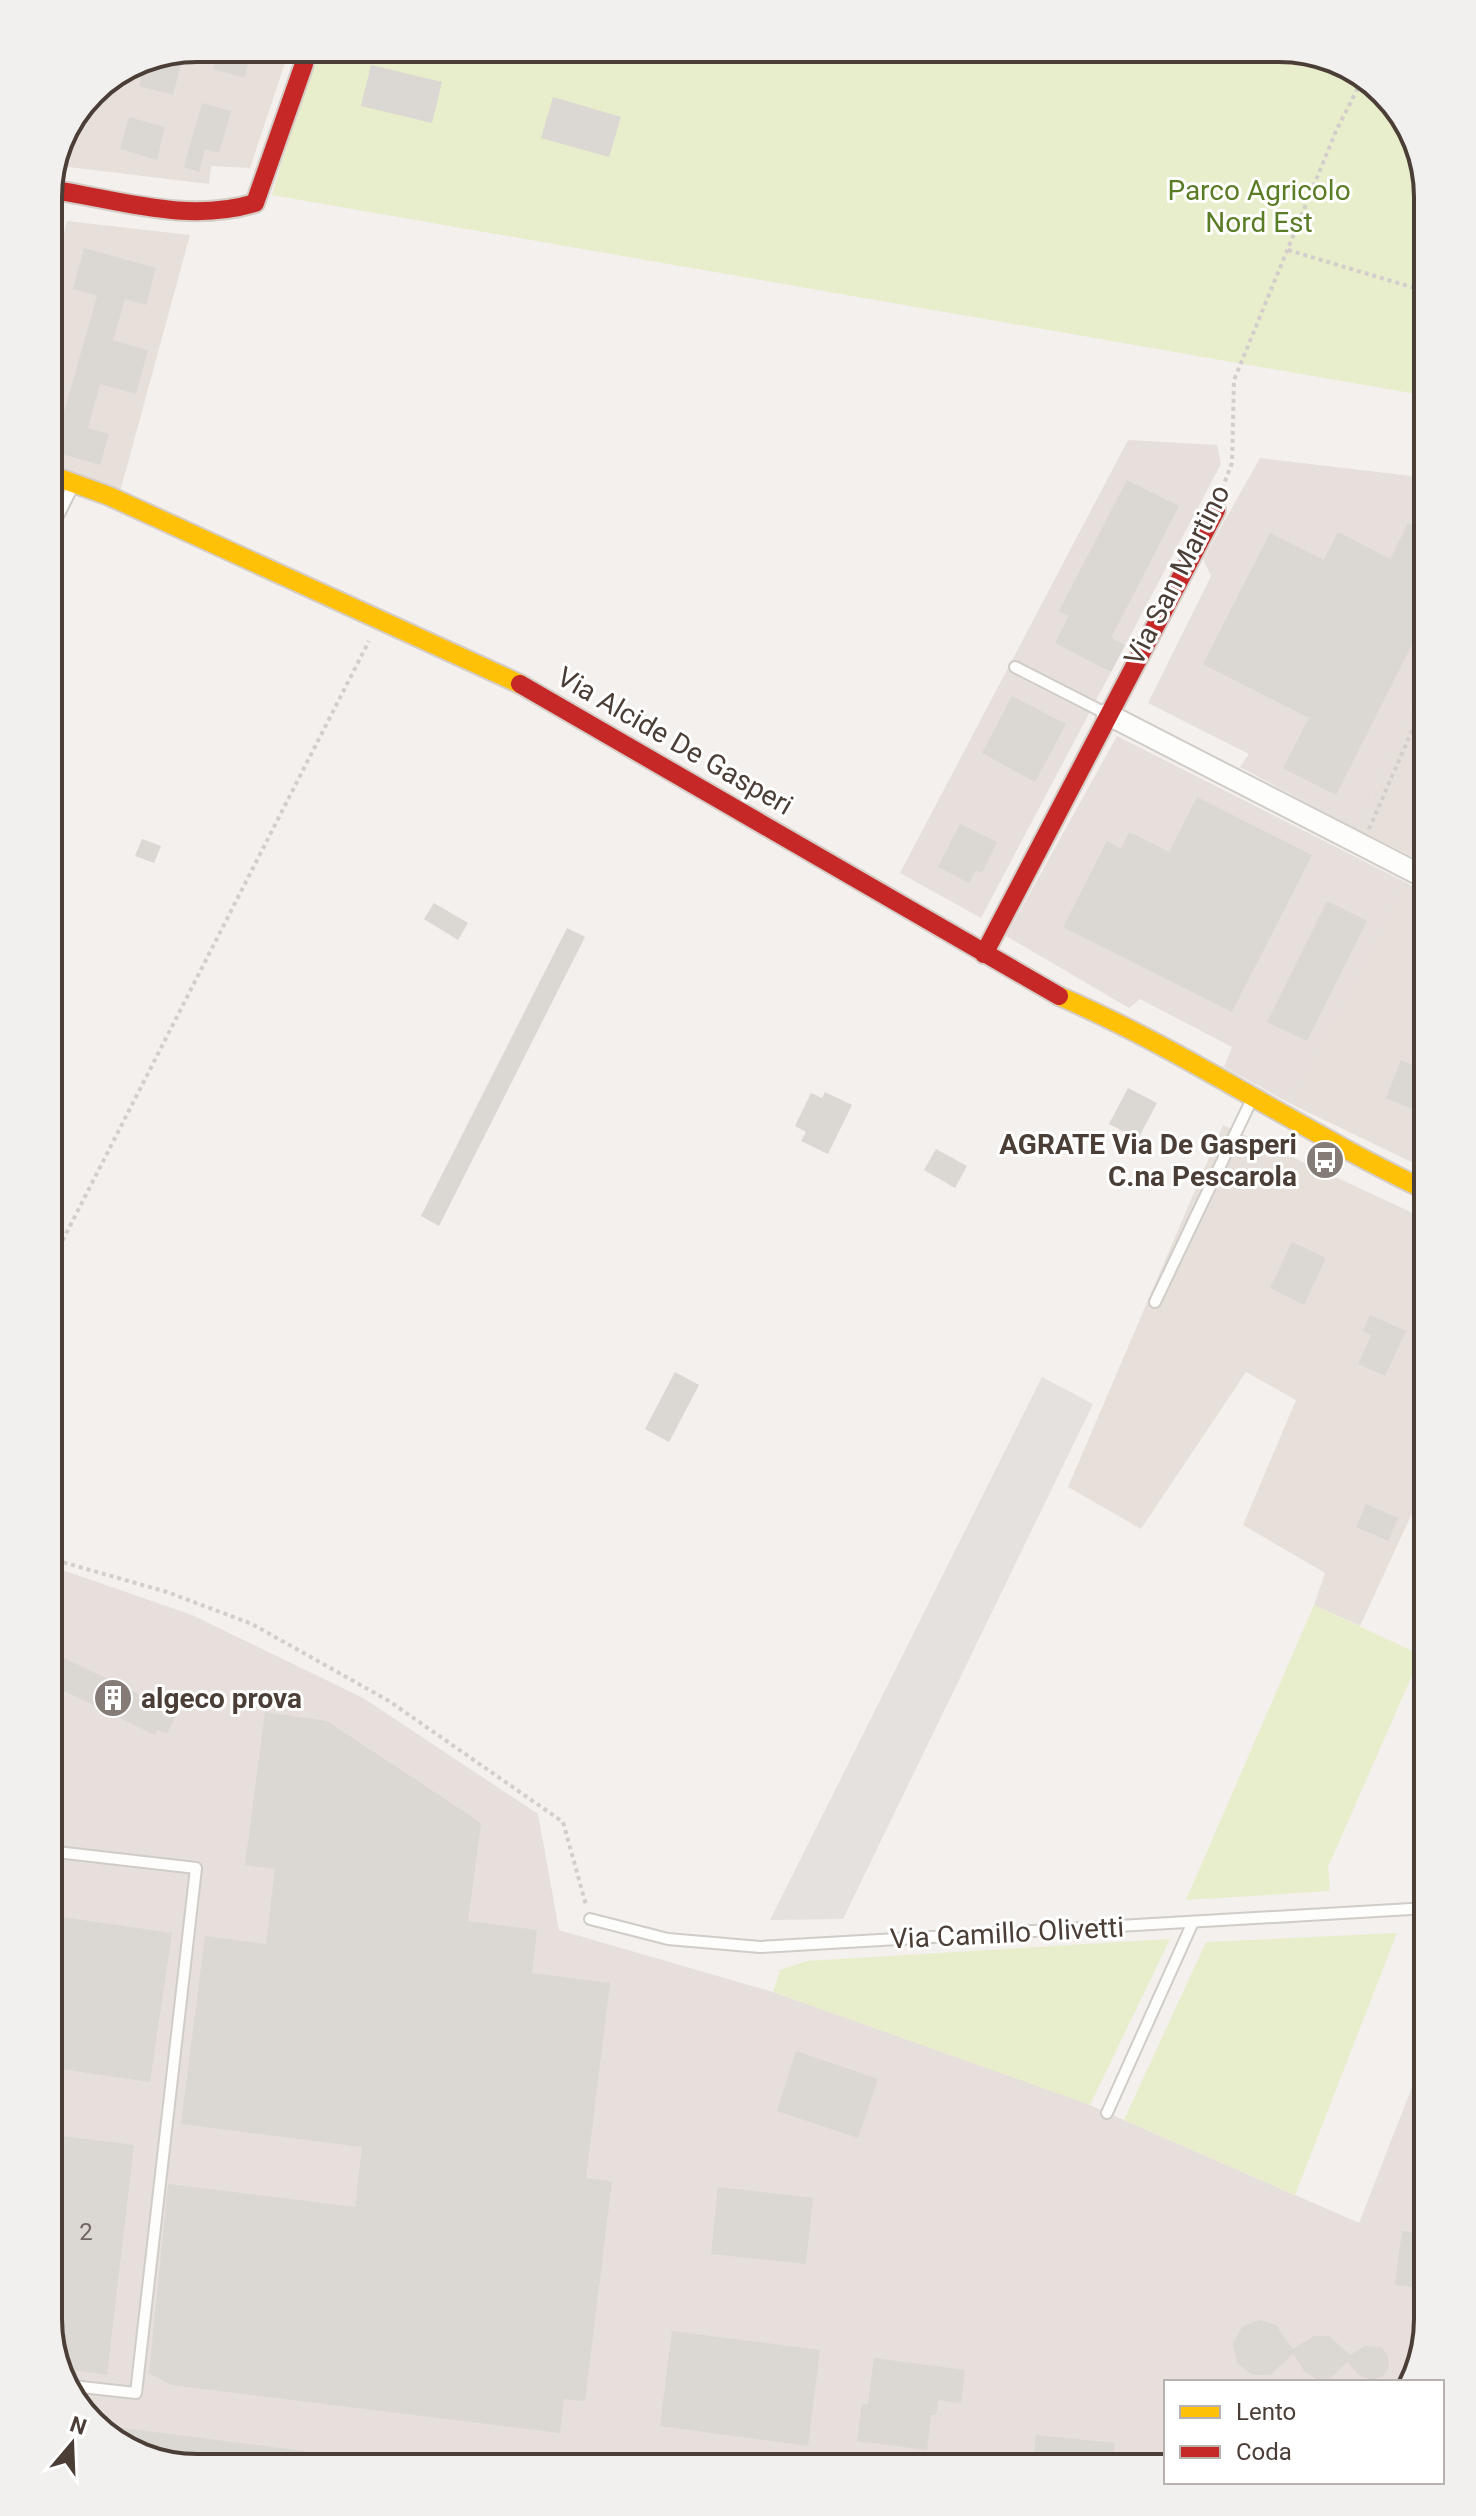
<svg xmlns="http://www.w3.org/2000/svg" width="1476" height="2516" viewBox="0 0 1476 2516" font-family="Roboto,sans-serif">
	<rect width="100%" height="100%" fill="#f3f0ed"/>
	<g fill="#e7e0da">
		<path d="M197 48H290L250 168 211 166 209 184 60 166 92 91 141 59Z"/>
		<path d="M67 221 190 235 120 492 48 466V297Z"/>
		<path d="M1421 683 1428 686V864L1357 830Z"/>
		<path d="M1403 881 1428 894V1170L1289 1103Z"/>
		<path d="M1223 1125 1428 1220V1479L1360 1626 1314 1605 1325 1573 1243 1525 1296 1400 1246 1372 1141 1529 1068 1487Z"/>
	</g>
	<g fill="#e6dfdc">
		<path d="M1128 440 1217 445 1221 464 981 918 900 873Z"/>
		<path d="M1260 458 1428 478V667L1357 830 1240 767 1249 754 1148 703 1211 576 1203 559Z"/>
		<path d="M1117 736 1403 881 1289 1103 1224 1067 1232 1047 1140 999 1129 1008 1006 936Z"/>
		<path d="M48 1565 192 1615 363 1698 538 1814 559 1930 773 1992 1076 2099 1359 2223 1428 2046V2319L1409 2382H1166V2468H188L115 2443 63 2384 48 2319Z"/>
	</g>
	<g fill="#e8eecb">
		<path d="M297 48H1289L1362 73 1413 132 1428 197V396L272 195 313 54Z"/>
		<path d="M1314 1605 1421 1655 1328 1867 1330 1891 1186 1900Z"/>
		<path d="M1397 1933 1295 2195 1124 2120 1206 1942Z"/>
		<path d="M1170 1939 1090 2105 773 1992 780 1970 807 1961Z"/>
	</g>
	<path fill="#e5e1de" d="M1042 1377 1093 1404 843 1919 770 1920Z"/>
	<g fill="#dbd7d3">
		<path d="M218 48 250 56 245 78 213 69Z"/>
		<path d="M185 50 173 95 139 86 146 58Z"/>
		<path d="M371 65 442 82 432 123 361 106Z"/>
		<path d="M553 97 621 117 609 157 541 138Z"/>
		<path d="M202 103 231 111 219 153 205 149 199 172 184 167Z"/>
		<path d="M129 117 165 127 157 160 120 149Z"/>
		<path d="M84 248 156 268 146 305 125 299 113 340 148 350 136 394 100 384 88 428 109 434 100 465 48 450V408L64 412 97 296 73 289Z"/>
		<path d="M1127 480 1179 506 1111 638 1125 645 1111 672 1055 643 1069 616 1059 611Z"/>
		<path d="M1408 523 1428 533V613L1336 795 1283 768 1309 718 1203 664 1270 533 1324 560 1338 532 1390 559Z"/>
		<path d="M1012 696 1066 724 1035 782 982 753Z"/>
		<path d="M1197 797 1312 855 1232 1012 1063 927 1107 841 1121 849 1129 832 1169 852Z"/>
		<path d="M960 824 997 842 982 873 976 870 969 883 938 867Z"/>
		<path d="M142 839 161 846 154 863 135 856Z"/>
		<path d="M1327 901 1367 921 1307 1041 1267 1022Z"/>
		<path d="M434 903 468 923 458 940 424 919Z"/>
		<path d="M567 928 585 937 439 1226 421 1216Z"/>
		<path d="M1401 1060 1428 1071V1116L1386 1098Z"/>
		<path d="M1128 1088 1157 1103 1138 1139 1109 1124Z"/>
		<path d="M825 1092 852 1105 828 1154 801 1141 806 1132 795 1126 811 1093 822 1098Z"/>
		<path d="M936 1149 967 1166 955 1188 924 1170Z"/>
		<path d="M1292 1242 1326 1258 1304 1305 1270 1288Z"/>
		<path d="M1370 1315 1406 1331 1385 1376 1358 1364 1371 1335 1363 1331Z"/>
		<path d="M675 1372 699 1385 669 1442 645 1429Z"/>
		<path d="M1366 1504 1398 1518 1388 1541 1356 1527Z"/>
		<path d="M48 1650 177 1713 167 1734 158 1730 155 1735 48 1683Z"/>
		<path d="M265 1712 327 1721 481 1823 468 1921 537 1930 532 1973 610 1983 586 2178 612 2181 585 2401 564 2399 560 2433 171 2385 149 2373 168 2184 355 2207 362 2147 181 2124 205 1936 266 1944 275 1869 245 1865Z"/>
		<path d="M48 1915 172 1933 150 2082 48 2067Z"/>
		<path d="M796 2051 878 2079 858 2138 777 2111Z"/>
		<path d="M48 2134 134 2145 107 2375 59 2368 48 2319Z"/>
		<path d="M718 2187 813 2198 806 2264 711 2254Z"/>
		<path d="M1402 2231 1428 2234V2289L1395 2285Z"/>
		<path d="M1259 2320 1276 2325 1293 2349 1314 2336H1329L1350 2355 1365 2346 1381 2347 1388 2356 1389 2367 1383 2376 1372 2380 1360 2376 1347 2362 1331 2378 1317 2379 1305 2372 1293 2354 1270 2375H1252L1237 2363 1233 2344 1242 2327Z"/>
		<path d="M672 2331 820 2350 808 2446 660 2426Z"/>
		<path d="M874 2358 965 2370 961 2403 938 2400 936 2415H931L927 2450 857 2441 862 2404H868Z"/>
		<path d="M99 2425 358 2458V2468H188L115 2443Z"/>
		<path d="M1036 2435 1115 2443 1112 2468H1032Z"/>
	</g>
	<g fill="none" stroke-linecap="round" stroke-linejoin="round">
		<g stroke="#d0ccc8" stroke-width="14">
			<g id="lane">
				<path d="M48 536 74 484"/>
				<path d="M1015 667 1107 714"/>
				<path d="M1155 1302 1251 1101"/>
				<path d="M48 1851 196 1868 136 2393 63 2385"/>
				<path d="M590 1919 668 1939 760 1947 1428 1908"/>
				<path d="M1107 2113 1193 1922"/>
			</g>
		</g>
		<g stroke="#d0ccc8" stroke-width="24">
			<path id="street" d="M1107 714 1428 879"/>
		</g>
		<g stroke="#d4ccc5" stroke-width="22">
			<g id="slow">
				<path d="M48 474 109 496 520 684"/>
				<path d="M1059 996C1187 1051 1302 1132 1428 1191"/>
			</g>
		</g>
		<g stroke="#d4ccc5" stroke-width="22">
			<g id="jam">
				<path d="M48 189C117 199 186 224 255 203L304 64"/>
				<path d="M520 684 1059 996"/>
				<path d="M984 954 1216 510"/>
			</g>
		</g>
		<g stroke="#d3cecb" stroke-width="4" stroke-dasharray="4 4" stroke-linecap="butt">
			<path d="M1288 250 1428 292"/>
			<path d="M1222 489 1232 463 1234 380 1336 131 1364 76"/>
			<path d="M1369 829 1428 694"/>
			<path d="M48 1269 369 641"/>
			<path d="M48 1558 167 1592 252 1624 389 1701 563 1822 586 1905"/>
		</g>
		<use href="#lane" stroke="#fdfdfc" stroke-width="10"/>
		<use href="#street" stroke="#fdfdfc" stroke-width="20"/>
		<use href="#slow" stroke="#ffc107" stroke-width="18"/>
		<use href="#jam" stroke="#c62828" stroke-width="18"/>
	</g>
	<defs>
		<g id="bus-disc" transform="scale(2)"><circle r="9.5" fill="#867c77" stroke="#fff"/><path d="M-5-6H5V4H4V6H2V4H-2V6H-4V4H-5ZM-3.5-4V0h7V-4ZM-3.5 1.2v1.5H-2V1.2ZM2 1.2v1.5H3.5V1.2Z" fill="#fff"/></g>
		<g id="building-disc" transform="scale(2)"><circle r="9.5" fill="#867c77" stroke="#fff"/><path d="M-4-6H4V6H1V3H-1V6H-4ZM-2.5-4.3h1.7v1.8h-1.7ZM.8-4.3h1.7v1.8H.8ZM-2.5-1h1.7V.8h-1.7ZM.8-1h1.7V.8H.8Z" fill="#fff"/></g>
	</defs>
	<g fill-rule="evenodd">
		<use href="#bus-disc" x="1325" y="1160"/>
		<use href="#building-disc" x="113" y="1698"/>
	</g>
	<g text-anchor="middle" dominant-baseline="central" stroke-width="6" stroke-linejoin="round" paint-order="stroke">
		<g font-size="24" fill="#706660">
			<text x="86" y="2232">2</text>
		</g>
		<g font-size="28" fill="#5a7c24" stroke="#fff">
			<text x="1259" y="190">Parco Agricolo<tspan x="1259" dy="32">Nord Est</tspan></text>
		</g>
		<g font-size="28" fill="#4b3e37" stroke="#fff">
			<text transform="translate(1177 575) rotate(-63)">Via San Martino</text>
			<text transform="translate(675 741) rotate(30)">Via Alcide De Gasperi</text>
			<text transform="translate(1007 1933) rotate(-3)">Via Camillo Olivetti</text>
		</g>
		<g font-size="28" font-weight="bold" fill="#4b3e37" stroke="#fff" text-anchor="end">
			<text x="1297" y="1144">AGRATE Via De Gasperi<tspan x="1297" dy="32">C.na Pescarola</tspan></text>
			<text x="141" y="1698" text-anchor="start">algeco prova</text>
		</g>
	</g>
	<path d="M0 0H1476V2516H0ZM197 62H1279A135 135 0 0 1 1414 197V2319A135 135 0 0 1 1279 2454H197A135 135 0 0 1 62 2319V197A135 135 0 0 1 197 62Z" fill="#f1f0ef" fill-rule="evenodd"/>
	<path fill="none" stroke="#4b3e37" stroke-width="4" d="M197 62H1279A135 135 0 0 1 1414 197V2319A135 135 0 0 1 1279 2454H197A135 135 0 0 1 62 2319V197A135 135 0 0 1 197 62Z"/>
	<rect x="1164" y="2380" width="280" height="104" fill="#ffffff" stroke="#b7b2af" stroke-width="2"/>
	<rect x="1180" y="2406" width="40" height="12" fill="#ffc107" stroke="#b7b2af" stroke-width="2"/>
	<text x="1236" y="2420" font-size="24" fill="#4b3e37">Lento</text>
	<rect x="1180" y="2446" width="40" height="12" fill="#c62828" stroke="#b7b2af" stroke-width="2"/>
	<text x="1236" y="2460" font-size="24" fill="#4b3e37">Coda</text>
	<g transform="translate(72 2444) rotate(19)" stroke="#ffffff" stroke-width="6" paint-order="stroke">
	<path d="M0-6L14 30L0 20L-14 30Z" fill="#4b3e37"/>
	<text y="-12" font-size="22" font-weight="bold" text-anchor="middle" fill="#4b3e37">N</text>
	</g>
</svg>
